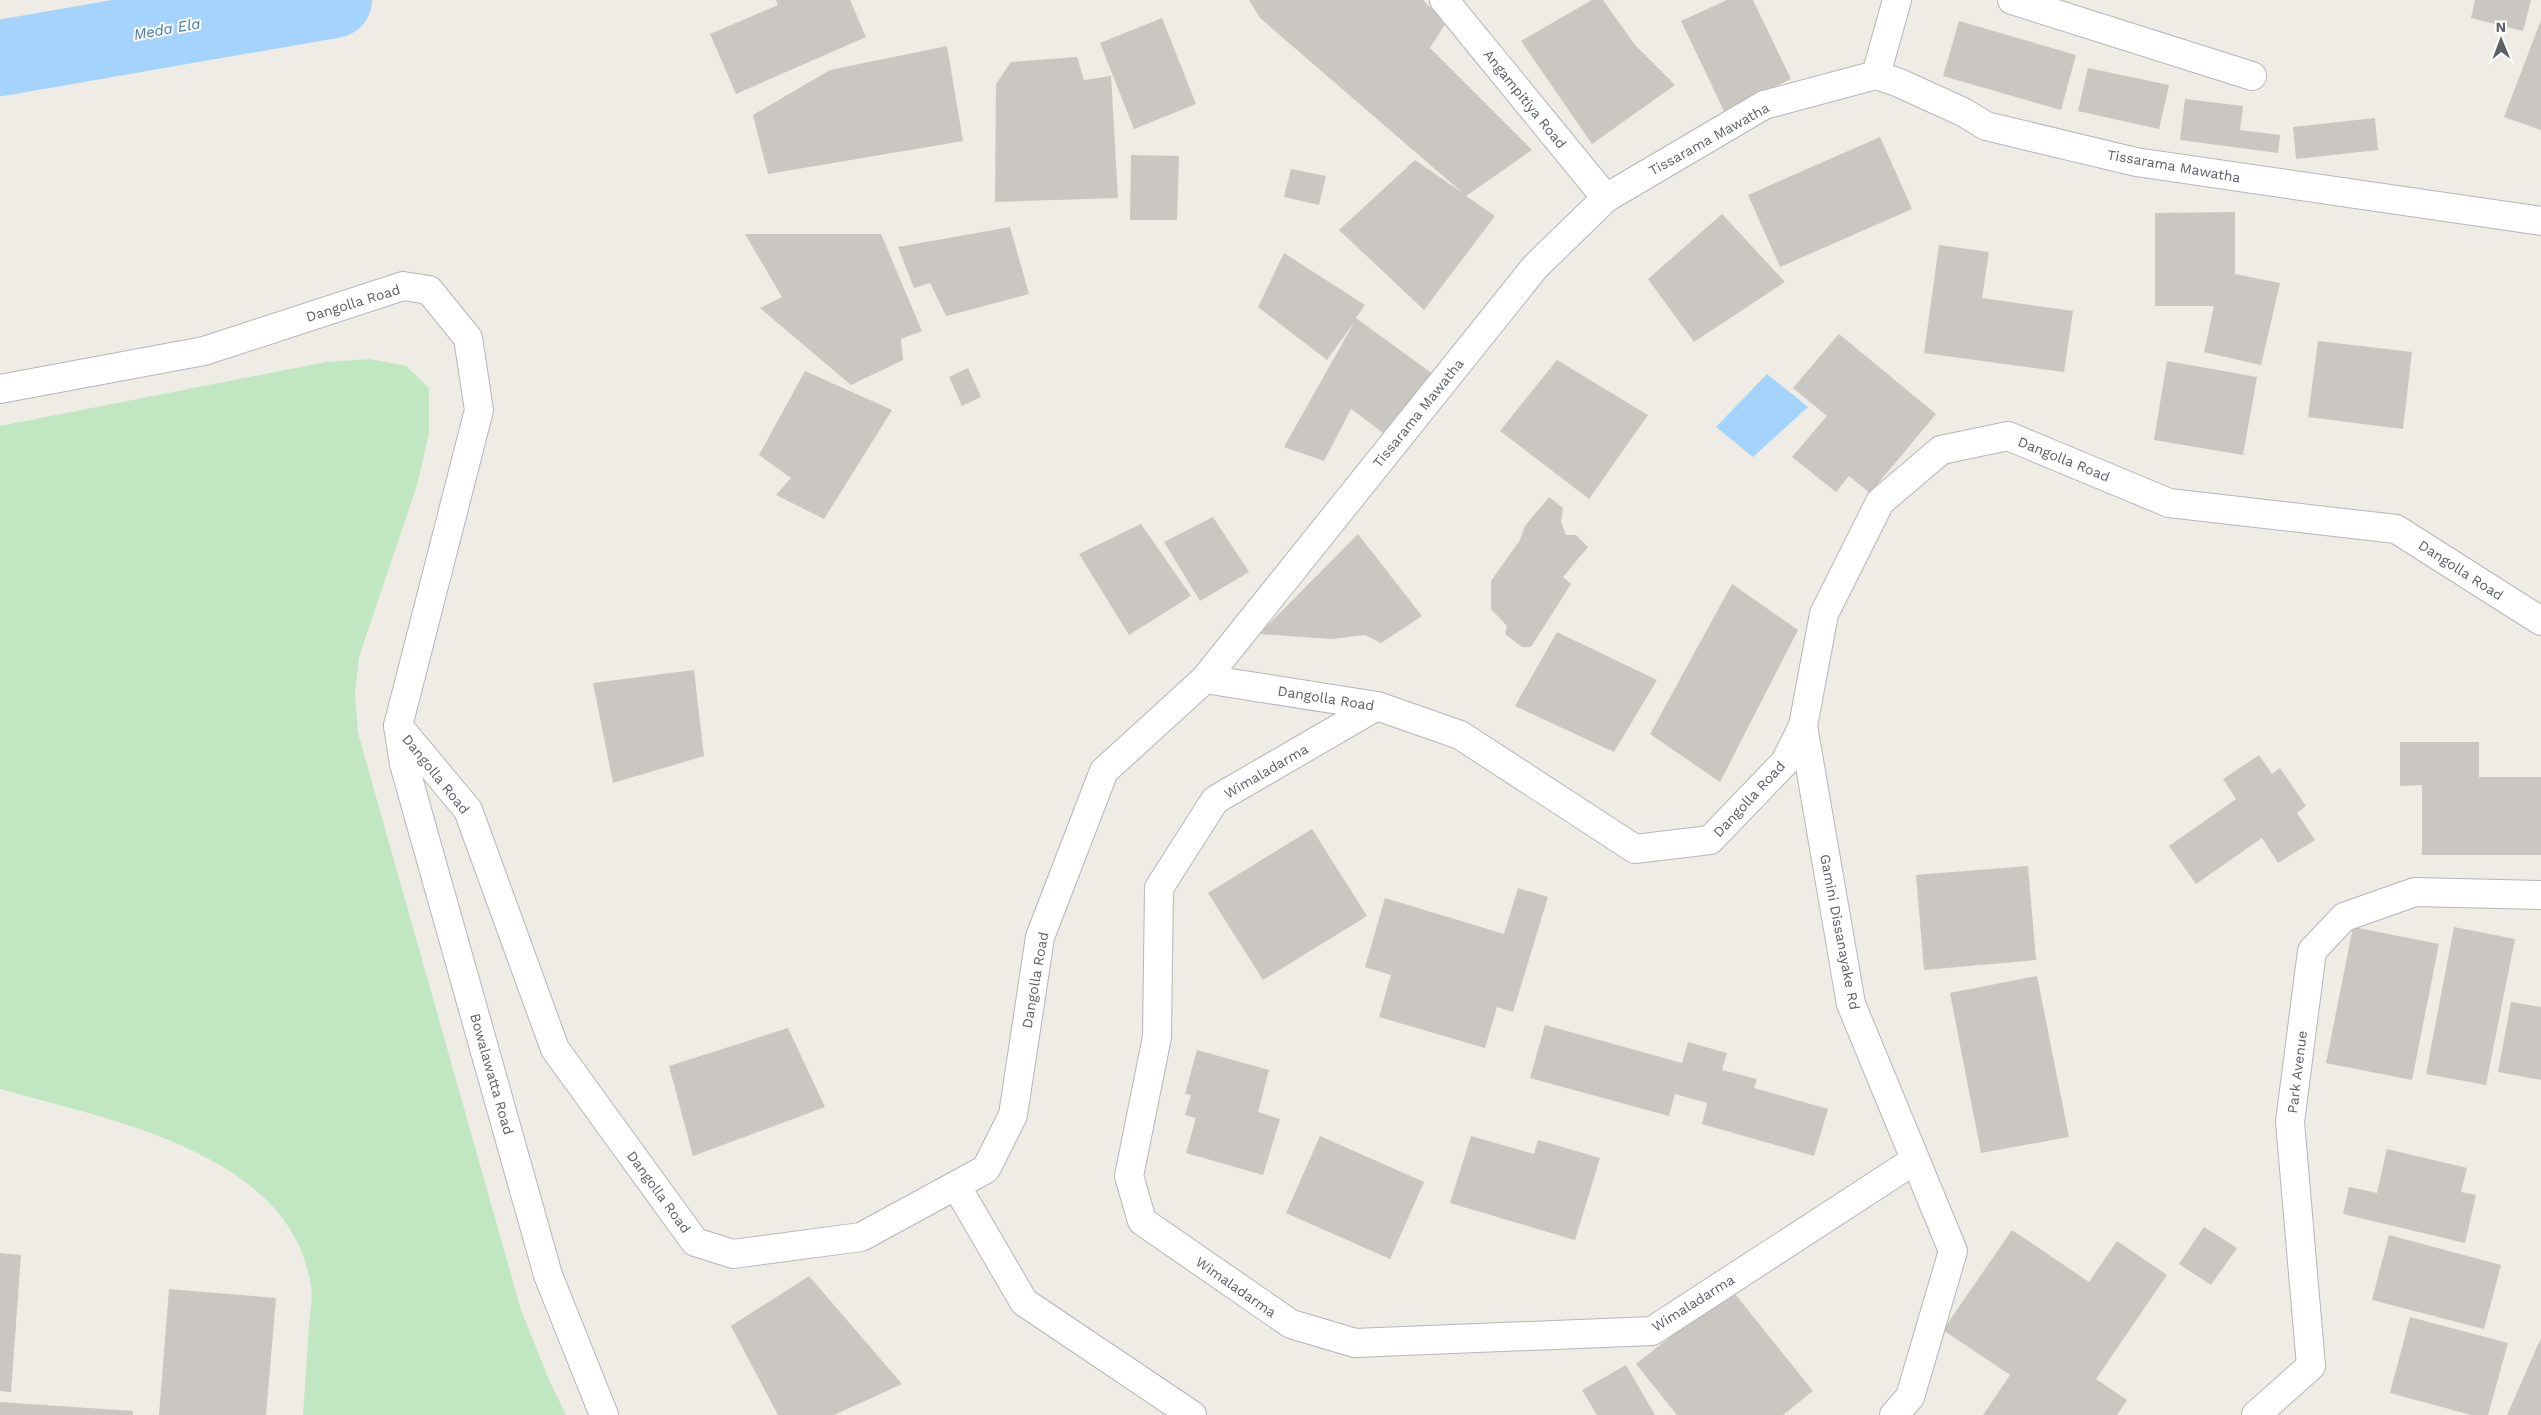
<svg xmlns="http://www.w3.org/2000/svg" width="2541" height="1415" viewBox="0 0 2541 1415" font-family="'Work Sans',sans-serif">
	<rect width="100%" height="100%" fill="#eeece4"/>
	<path fill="#c1e6c2" d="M370 359 406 366 429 388V433L417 485 359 657 355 694 358 733 521 1310 549 1380 566 1415H303C305 1385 307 1354 309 1324 310 1312 313 1298 311 1286 291 1152 109 1120 0 1089V426L326 362Z"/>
	<path fill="#a4d4fe" d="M1767 374 1808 407 1753 457 1716 427Z"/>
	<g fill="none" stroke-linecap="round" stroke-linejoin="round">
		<path stroke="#a4d4fe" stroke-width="76" d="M0 58 334 0"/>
	</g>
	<g fill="#cac6c1">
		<path d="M776 0H850L866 37 736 94 710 34 778 5Z"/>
		<path d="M1249 0H1423L1446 23 1430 48 1532 150 1466 196 1495 216 1424 310 1339 230 1415 160 1464 194 1260 18Z"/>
		<path d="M1592 0H1603L1635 45 1675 85 1592 144 1521 41Z"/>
		<path d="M1727 0H1753L1791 79 1724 111 1681 21Z"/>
		<path d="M2475 0H2531L2523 31 2471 18Z"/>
		<path d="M1162 18 1196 104 1134 129 1100 43Z"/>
		<path d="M2541 20V130L2504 117Z"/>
		<path d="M1959 21 2076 55 2061 110 1943 76Z"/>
		<path d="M947 46 963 141 768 174 753 115 830 70Z"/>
		<path d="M1077 57 1084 80 1111 76 1118 198 995 202 996 84 1011 62Z"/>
		<path d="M2088 68 2169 85 2159 129 2078 111Z"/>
		<path d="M2185 99 2243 106 2240 130 2280 135 2278 153 2180 140Z"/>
		<path d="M2375 118 2378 150 2296 159 2293 127Z"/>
		<path d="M1880 137 1912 209 1780 267 1748 195Z"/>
		<path d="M1131 155 1179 156 1177 220H1130Z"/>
		<path d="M1291 169 1326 176 1319 205 1284 197Z"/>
		<path d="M2235 212V274L2280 283 2261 365 2204 352 2214 306H2155V213Z"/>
		<path d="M1722 214 1785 282 1694 342 1648 279Z"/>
		<path d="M1010 227 1029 294 946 316 930 283 914 288 898 247Z"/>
		<path d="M745 234H881L922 331 901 339 903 360 851 385 760 308 782 297Z"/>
		<path d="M1939 245 1989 252 1982 298 2073 311 2064 372 1924 353Z"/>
		<path d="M1284 253 1365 305 1356 318 1437 377 1386 435 1351 409 1324 461 1284 447 1355 321 1327 360 1258 307Z"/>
		<path d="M1839 334 1936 414 1870 493 1849 476 1836 492 1792 457 1827 416 1793 388Z"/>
		<path d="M2318 341 2412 352 2403 429 2308 417Z"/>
		<path d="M1557 360 1648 415 1589 499 1500 431Z"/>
		<path d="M2167 361 2257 377 2243 455 2154 440Z"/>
		<path d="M968 368 981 397 962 406 949 377Z"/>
		<path d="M805 371 892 410 824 519 776 495 791 478 759 455Z"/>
		<path d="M1549 497 1563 508 1561 522 1566 535H1576L1588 547 1563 577 1571 584 1531 647H1522L1505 634 1507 626 1491 609V581L1520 540 1525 526Z"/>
		<path d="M1213 517 1249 572 1200 601 1164 542Z"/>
		<path d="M1141 524 1191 596 1129 635 1079 554Z"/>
		<path d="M1358 534 1422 616 1381 643 1365 635 1332 639 1259 634Z"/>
		<path d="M1732 584 1798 630 1720 782 1650 734Z"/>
		<path d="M1557 632 1657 680 1614 752 1515 706Z"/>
		<path d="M694 670 704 756 613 783 593 683Z"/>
		<path d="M2400 742H2479V777H2541V855H2422V785L2400 786Z"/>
		<path d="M2259 755 2272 774 2280 768 2306 806 2297 813 2315 840 2278 863 2262 838 2196 884 2169 846 2236 799 2223 779Z"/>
		<path d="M1312 829 1367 916 1263 980 1208 893Z"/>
		<path d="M2028 866 2036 960 1924 970 1916 875Z"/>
		<path d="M1518 888 1548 897 1513 1012 1497 1007 1485 1048 1379 1017 1391 975 1365 967 1385 898 1504 934Z"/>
		<path d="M2353 927 2439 944 2412 1080 2326 1063Z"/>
		<path d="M2454 927 2515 939 2486 1085 2426 1074Z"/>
		<path d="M2037 976 2069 1137 1981 1153 1950 993Z"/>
		<path d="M2511 1002 2541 1007V1080L2498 1072Z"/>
		<path d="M1545 1025 1682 1063 1688 1042 1727 1053 1722 1070 1757 1079 1754 1088 1828 1109 1814 1156 1702 1124 1707 1103 1675 1094 1669 1116 1530 1078Z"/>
		<path d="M788 1028 825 1107 693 1156 669 1066Z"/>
		<path d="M1197 1050 1269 1070 1258 1112 1280 1119 1263 1175 1186 1153 1196 1118 1185 1115 1191 1095 1185 1094Z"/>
		<path d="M1320 1136 1424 1182 1390 1259 1286 1213Z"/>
		<path d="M1471 1136 1534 1154 1538 1140 1600 1158 1575 1240 1450 1203Z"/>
		<path d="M2387 1149 2467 1168 2461 1192 2476 1195 2465 1243 2343 1214 2349 1187 2377 1193Z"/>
		<path d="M2204 1227 2237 1248 2211 1285 2179 1264Z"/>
		<path d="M2012 1230 2089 1282 2117 1241 2167 1275 2096 1379 2127 1400 2117 1415H1983L2010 1375 1943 1330Z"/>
		<path d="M2389 1235 2501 1265 2484 1329 2372 1300Z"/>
		<path d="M0 1253 21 1255 11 1392 0 1391Z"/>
		<path d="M809 1276 902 1384 834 1415H778L731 1326Z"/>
		<path d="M169 1289 276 1298 266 1415H159Z"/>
		<path d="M1731 1289 1813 1391 1783 1415H1677L1636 1364Z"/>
		<path d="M2410 1317 2508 1343 2488 1415H2471L2390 1393Z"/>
		<path d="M2541 1338V1415H2507Z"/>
		<path d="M1626 1365 1655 1415H1597L1582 1390Z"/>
		<path d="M0 1402 133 1411V1415H0Z"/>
	</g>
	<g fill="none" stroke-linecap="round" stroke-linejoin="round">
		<g stroke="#b4b6bb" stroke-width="30">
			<g id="minor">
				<path d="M1444 0 1606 198"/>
				<path d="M2012 0 2252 76"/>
				<path d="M1876 75 1897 0"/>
				<path d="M1205 679 1535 267 1606 198 1764 105 1876 75 1897 82 1963 112 1986 126 2136 162 2541 221"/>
				<path d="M1377 706 1215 800 1159 888 1157 1037 1129 1176 1142 1221 1291 1324 1355 1343 1652 1331 1915 1160"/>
				<path d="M1803 726 1851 1004 1953 1251 1910 1397 1894 1415"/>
				<path d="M957 1187 1024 1302 1192 1415"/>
				<path d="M2256 1415 2311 1366 2290 1122 2312 951 2344 917 2415 892 2541 895"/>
			</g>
		</g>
		<g stroke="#b4b6bb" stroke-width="30">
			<g id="tertiary">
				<path d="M0 389 204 351 403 286 429 290 468 338 479 410 398 726 404 764 548 1275 604 1415"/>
				<path d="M398 726 468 810 555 1049 695 1242 733 1254 861 1237 986 1169 1013 1115 1040 937 1104 771 1205 679 1377 706 1460 735 1635 849 1710 840 1785 762 1803 726 1824 614 1880 502 1941 450 2008 436 2169 503 2396 529 2541 621"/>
			</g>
		</g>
		<use href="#minor" stroke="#fff" stroke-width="28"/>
		<use href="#tertiary" stroke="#fff" stroke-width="28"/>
	</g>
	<g text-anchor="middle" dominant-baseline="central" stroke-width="4" stroke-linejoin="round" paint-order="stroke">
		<g font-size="14" fill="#5c5f64" stroke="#fff">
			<text transform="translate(1525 99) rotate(51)">Angampitiya Road</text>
			<text transform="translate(1709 139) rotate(-29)">Tissarama Mawatha</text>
			<text transform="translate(2174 166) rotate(10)">Tissarama Mawatha</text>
			<text transform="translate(353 303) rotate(-17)">Dangolla Road</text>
			<text transform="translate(1418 413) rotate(-51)">Tissarama Mawatha</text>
			<text transform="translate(2064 459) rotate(22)">Dangolla Road</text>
			<text transform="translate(2461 570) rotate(33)">Dangolla Road</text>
			<text transform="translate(1326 698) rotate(9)">Dangolla Road</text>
			<text transform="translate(1266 771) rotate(-30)">Wimaladarma</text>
			<text transform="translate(436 774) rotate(51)">Dangolla Road</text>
			<text transform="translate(1749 799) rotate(-47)">Dangolla Road</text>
			<text transform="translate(1840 932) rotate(79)">Gamini Dissanayake Rd</text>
			<text transform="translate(1035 980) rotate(-80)">Dangolla Road</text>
			<text transform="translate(2297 1072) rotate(-83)">Park Avenue</text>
			<text transform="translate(492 1074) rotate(74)">Bowalawatta Road</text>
			<text transform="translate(659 1192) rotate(54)">Dangolla Road</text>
			<text transform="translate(1236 1287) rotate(35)">Wimaladarma</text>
			<text transform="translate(1693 1303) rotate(-32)">Wimaladarma</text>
		</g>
		<g font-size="15" font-style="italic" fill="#4174b1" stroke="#fff">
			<text transform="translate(167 29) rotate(-10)">Meda Ela</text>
		</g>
	</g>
	<g transform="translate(2501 40) rotate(359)" stroke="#ffffff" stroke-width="4" paint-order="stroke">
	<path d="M0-4L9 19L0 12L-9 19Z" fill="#5c5f64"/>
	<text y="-8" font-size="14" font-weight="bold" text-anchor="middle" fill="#5c5f64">N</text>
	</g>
</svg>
